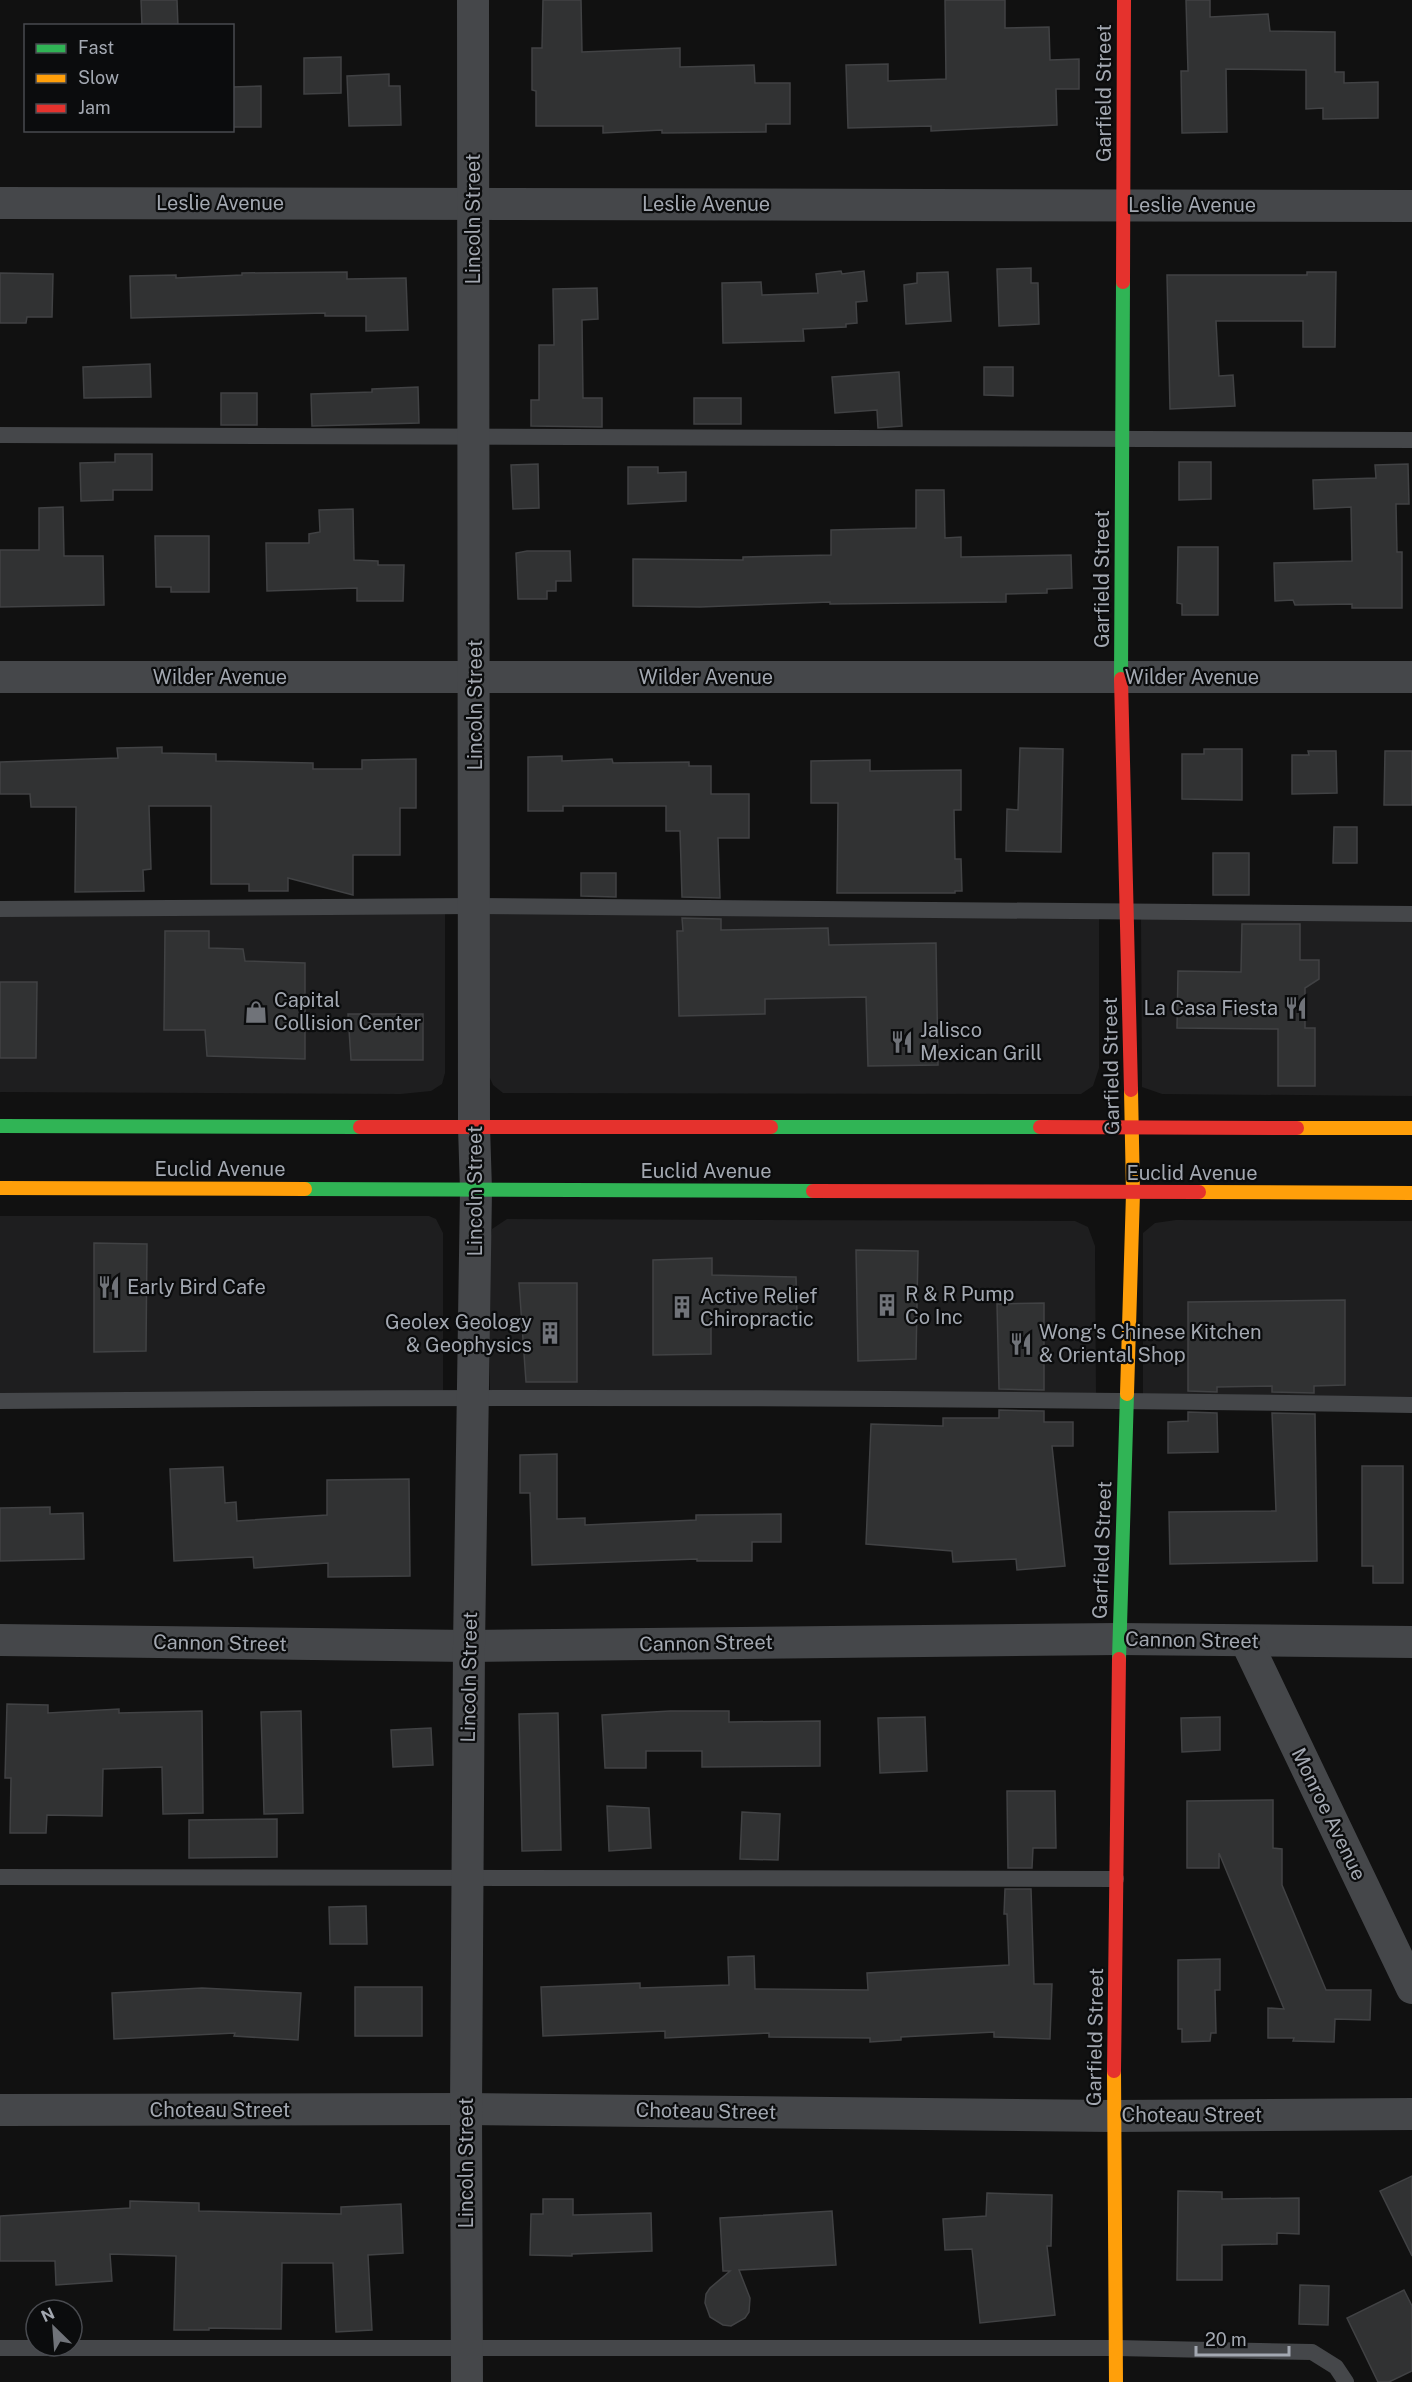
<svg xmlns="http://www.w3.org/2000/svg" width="1412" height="2382" viewBox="0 0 1412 2382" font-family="'Public Sans',sans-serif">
	<rect width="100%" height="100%" fill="#111"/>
	<g fill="#1e1e1f">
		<path d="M445 906V1073L442 1084 431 1091 401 1094 0 1092V909Z"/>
		<path d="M487 906 1099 910V1068L1093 1086 1081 1094 503 1093 493 1085 489 1076Z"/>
		<path d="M1141 911 1412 914V1096L1162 1094 1142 1087Z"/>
		<path d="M0 1216H429L436 1219 443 1233V1398L0 1401Z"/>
		<path d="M507 1219 1075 1221 1088 1227 1095 1246 1096 1400 490 1398 489 1250 492 1229Z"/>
		<path d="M1176 1220 1412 1221V1405L1143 1400V1233L1155 1223Z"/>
	</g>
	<g fill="#313233" stroke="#414244" stroke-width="1.5">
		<path d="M141 0H177L178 26H142Z"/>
		<path d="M543 0H581L582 52 680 48V67L754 65 755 83H790V124H766V132L662 133V130L603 133V126H536V91L532 90V48H542Z"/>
		<path d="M945 0H1005V28L1049 27 1050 60 1079 59V89H1056L1057 125 931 131V126L848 128 846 65 888 64V81L946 79Z"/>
		<path d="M1186 0H1210V17L1268 14 1270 31 1335 32V72H1344V83L1378 82V118L1323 119V108L1306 109V70L1226 69 1227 132 1182 133 1181 71H1188Z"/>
		<path d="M341 57V93L304 94V58Z"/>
		<path d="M389 74V86H400L401 125 349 126 347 76Z"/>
		<path d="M261 86V127H232V87Z"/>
		<path d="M1031 268V283H1038L1039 324 999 326 997 269Z"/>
		<path d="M841 271 842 274 864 271 867 301 856 302 857 323 846 324V327L803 329 804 341 723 343 722 283 761 282 762 295 818 293 816 274Z"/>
		<path d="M347 272V279L406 278 408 330 366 331V316H325V313L131 318 130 276 176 275V278L242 275V273Z"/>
		<path d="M948 272 951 321 906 324 904 285 917 283V273Z"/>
		<path d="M1307 272H1336L1335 347H1303V321H1216L1219 376 1233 375 1235 406 1170 409 1167 275H1307Z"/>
		<path d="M0 273 53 274 52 317H27L26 323H0Z"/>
		<path d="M597 288 598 319 582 320 583 398H602V427L531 426V400H539V345H554L553 289Z"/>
		<path d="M150 364 151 397 84 398 83 367Z"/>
		<path d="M984 367H1013V396L984 395Z"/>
		<path d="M899 372 902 426 878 428 877 410 835 413 832 377Z"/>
		<path d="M418 387 419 423 312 426 311 394 372 392V389Z"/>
		<rect x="221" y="393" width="36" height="32"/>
		<rect x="694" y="398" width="47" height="26"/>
		<path d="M115 454H152V490H113V500L81 501 80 463 115 462Z"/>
		<path d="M1179 462H1211V499L1179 500Z"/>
		<path d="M538 464 539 508 513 509 511 465Z"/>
		<path d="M1408 464 1409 504H1396L1397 552H1402V608H1352V604L1295 605 1293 600 1275 601 1274 563 1352 561 1351 507 1314 509 1313 480 1376 478 1375 465Z"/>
		<path d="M628 467H658V473L686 472V501L628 504Z"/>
		<path d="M916 490H944L945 538 961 537V557L1071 555 1072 588 1047 589V593L1006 594V602L830 604V602L700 607 633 606V559L743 560V557L831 555V530L916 528Z"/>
		<path d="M63 507 64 556H103L104 605 0 607V550H39V508Z"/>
		<path d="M353 509 354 560 378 561V565H404L403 601H357V588L267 591 266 543H309V534L320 532 319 510Z"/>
		<path d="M155 536H209V592H171V587H156Z"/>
		<path d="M1178 547H1218V615H1182V604L1177 603Z"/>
		<path d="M527 551H570L571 581H556V591H547V599H518L516 553Z"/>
		<path d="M162 747V753L216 754V761L313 763V769H362V760L416 759V808H400V855H353V895L288 878V891H249V884H211V806H149L151 869 143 870 144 891 75 892 76 807H31L30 794H0V762L118 758 117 748Z"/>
		<path d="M1020 748 1063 749 1061 852 1006 851 1007 809 1018 810Z"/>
		<path d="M1204 749H1242V800L1182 799V754H1204Z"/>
		<path d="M1308 751H1336L1337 793 1292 794V755H1309Z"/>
		<path d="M1385 751H1412V805H1384Z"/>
		<path d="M562 756V761L612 759 613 763 689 762V766H711V794H749V838H718L720 898 682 897 680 831H666V806H563V811H528V757Z"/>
		<path d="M870 760V771L961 770V810H954L955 859H961L962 891H955V893H837L838 803H811V761Z"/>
		<path d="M1334 827H1357V863H1333Z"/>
		<rect x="1213" y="853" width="36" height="42"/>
		<path d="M581 873H616V897L581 896Z"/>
		<path d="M682 918 721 919V930L828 928 829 945 936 943 938 1065 868 1066 866 997 765 999V1014L679 1016 677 931H683Z"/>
		<path d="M1242 924H1300V960H1319V979L1305 988V1028H1315V1086H1278V1029L1177 1028 1178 971 1241 972Z"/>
		<path d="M165 931H209V948L243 949 245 961 305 963V1059L207 1056 205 1030H164Z"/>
		<path d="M0 982H37L36 1058H0Z"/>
		<path d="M348 1014H423V1060H351Z"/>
		<path d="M94 1243 147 1244 146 1351 94 1352Z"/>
		<path d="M856 1250 918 1251 916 1359 858 1361Z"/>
		<path d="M712 1258V1275L796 1277 797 1315H711V1354L653 1355V1260Z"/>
		<path d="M519 1283H577V1382H526Z"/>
		<path d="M1345 1300V1385L1314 1386V1393L1272 1392V1386L1217 1387V1392L1188 1391V1302Z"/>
		<path d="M1044 1303V1390L999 1389 997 1304Z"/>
		<path d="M999 1410 1044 1411V1422H1073V1446H1052L1065 1566 1017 1570 1016 1559 953 1562 952 1551 866 1544 871 1424 943 1426V1418H999Z"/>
		<path d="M1188 1412 1217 1413 1218 1452 1168 1453V1422L1188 1421Z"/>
		<path d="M1272 1413 1315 1414 1317 1561 1170 1564 1169 1512 1276 1511Z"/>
		<path d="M557 1454V1519L585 1518V1525L696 1520V1515L781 1514V1542H752V1561H697V1559L532 1565 530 1493H520V1455Z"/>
		<path d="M1362 1466H1403V1583H1373V1566H1362Z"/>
		<path d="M223 1467 225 1503 236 1502 237 1521 327 1515V1480L409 1479 410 1576 328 1577V1563L254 1568 253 1557 174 1561 170 1469Z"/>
		<path d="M50 1507V1514L83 1513 84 1559 0 1561V1508Z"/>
		<path d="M7 1704 48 1705V1713L119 1709V1713L202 1711 203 1813 163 1814 162 1767 103 1769 102 1816 47 1815 46 1833H10L11 1778H5Z"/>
		<path d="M301 1711 303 1813 264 1814 261 1712Z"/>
		<path d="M670 1711H729V1722L820 1721V1766L702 1767V1751H646V1768H605L602 1715Z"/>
		<path d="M558 1713 561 1850 522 1851 519 1714Z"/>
		<path d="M925 1717 927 1771 880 1773 878 1718Z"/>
		<path d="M1220 1717V1750L1182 1752 1181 1718Z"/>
		<path d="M431 1728 433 1765 393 1767 391 1730Z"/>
		<path d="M1007 1791H1055L1056 1848H1033L1032 1868H1008Z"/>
		<path d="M1273 1800V1848L1282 1849V1885L1326 1990H1371L1370 2020 1335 2019 1334 2042 1293 2041 1294 2038H1268V2008L1284 2009 1219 1853V1868H1187V1801Z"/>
		<path d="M607 1806 649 1808 651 1848 609 1851Z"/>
		<path d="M742 1812 780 1814 778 1860 740 1859Z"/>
		<path d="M277 1819V1857L189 1858V1820Z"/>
		<path d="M1005 1889H1031L1034 1984H1052L1050 2039 994 2037V2032L901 2037V2040L870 2042V2038L769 2037V2033L665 2038V2031L543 2036 541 1987 640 1983V1988L729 1985 728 1957 754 1956 755 1989 868 1990 867 1973 1009 1965 1007 1914H1004Z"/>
		<path d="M366 1906 367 1944H330L329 1907Z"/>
		<path d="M1220 1959V1990H1215L1216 2033H1211L1210 2041 1182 2042V2029H1178V1960Z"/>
		<rect x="355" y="1987" width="67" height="49"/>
		<path d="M202 1988 301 1993 298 2040 234 2036 235 2033 114 2039 112 1993Z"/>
		<path d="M1412 2176V2256L1380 2191Z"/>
		<path d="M1178 2191 1222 2192V2199L1299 2198V2234L1277 2233V2244L1222 2245V2280H1177Z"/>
		<path d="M987 2193 1052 2195 1051 2246H1047L1055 2315 980 2323 972 2249 945 2250 943 2219 986 2216Z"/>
		<path d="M543 2199H573V2215L651 2213 652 2251 572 2254V2256L530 2255 531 2214H543Z"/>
		<path d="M130 2201 199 2203V2211L341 2214V2207L401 2204 403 2253 368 2255 372 2330 336 2332 333 2263H282L281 2329 209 2328V2330H174L176 2256 110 2254 112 2281 56 2285 55 2261H0V2216L130 2208Z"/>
		<path d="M832 2211 836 2265 739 2270 750 2298 749 2312 745 2318 731 2326 723 2325 710 2317 705 2303 706 2294 710 2288 730 2271H723L720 2218Z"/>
		<path d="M1300 2285 1329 2286 1328 2325 1299 2324Z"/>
		<path d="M1404 2290 1412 2306V2371L1389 2382H1378L1347 2318Z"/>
	</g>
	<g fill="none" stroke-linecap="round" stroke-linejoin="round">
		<g stroke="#45474a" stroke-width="16">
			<path d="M0 435 1412 440"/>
			<path d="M0 909 474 906 1412 914"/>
			<path d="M0 1401C471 1396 941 1397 1412 1405"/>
			<path d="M0 1877 1116 1879"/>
			<path d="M0 2348H1116L1312 2352 1336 2367 1346 2382"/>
		</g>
		<g stroke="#45474a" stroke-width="32">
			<path d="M0 203 1412 206"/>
			<path d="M0 677H1412"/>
			<path d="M0 1640 469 1646 1119 1639 1412 1642"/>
			<path d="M1246 1641 1412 1988"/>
			<path d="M0 2110 466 2109 1113 2116 1412 2114"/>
			<path d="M467 2382 466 2109 469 1646 476 1190 474 1127 473 0"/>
		</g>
		<g stroke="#30b455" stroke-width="14">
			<path d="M1121 679 1123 282"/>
			<path d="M0 1126 360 1127"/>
			<path d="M771 1127H1040"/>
			<path d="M305 1189 813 1191"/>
			<path d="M1119 1659 1127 1394"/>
		</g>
		<g stroke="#ff9f0a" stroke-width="14">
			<path d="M1297 1128H1412"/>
			<path d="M0 1188 305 1189"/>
			<path d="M1199 1192 1412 1193"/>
			<path d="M1127 1394 1133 1193 1131 1090"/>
			<path d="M1114 2071 1116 2382"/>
		</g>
		<g stroke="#e5322d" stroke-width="14">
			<path d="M1123 282 1124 0"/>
			<path d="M1121 679 1131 1090"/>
			<path d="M360 1127H771"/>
			<path d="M1040 1127 1297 1128"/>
			<path d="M813 1191 1199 1192"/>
			<path d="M1114 2071 1119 1659"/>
		</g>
	</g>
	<defs>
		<g id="restaurant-bare" transform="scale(1.8)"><path d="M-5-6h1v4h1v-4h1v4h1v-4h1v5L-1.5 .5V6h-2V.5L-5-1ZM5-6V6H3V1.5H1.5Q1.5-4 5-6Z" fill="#707379" stroke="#0b0c0d" stroke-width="2.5" paint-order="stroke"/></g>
		<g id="shop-bare" transform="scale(1.8)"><path d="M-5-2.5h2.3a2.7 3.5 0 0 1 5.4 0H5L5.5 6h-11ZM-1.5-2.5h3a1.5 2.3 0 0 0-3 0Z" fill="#707379" stroke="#0b0c0d" stroke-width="2.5" paint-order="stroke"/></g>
		<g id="building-bare" transform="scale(1.8)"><path d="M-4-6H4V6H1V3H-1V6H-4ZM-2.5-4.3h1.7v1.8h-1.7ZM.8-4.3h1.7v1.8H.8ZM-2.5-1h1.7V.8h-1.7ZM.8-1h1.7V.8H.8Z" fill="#707379" stroke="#0b0c0d" stroke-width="2.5" paint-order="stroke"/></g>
	</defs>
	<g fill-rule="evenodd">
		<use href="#restaurant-bare" x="1296" y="1008"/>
		<use href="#shop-bare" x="256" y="1012"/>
		<use href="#restaurant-bare" x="902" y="1042"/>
		<use href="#restaurant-bare" x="109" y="1287"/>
		<use href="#building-bare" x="887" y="1305"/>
		<use href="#building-bare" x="682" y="1307"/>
		<use href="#building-bare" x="550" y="1333"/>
		<use href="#restaurant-bare" x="1021" y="1344"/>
	</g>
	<g text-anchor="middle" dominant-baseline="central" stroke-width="4.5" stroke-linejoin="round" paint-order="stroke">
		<g font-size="20" fill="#a3a8b1" stroke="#0b0c0d">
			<text transform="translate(1104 93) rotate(-90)">Garfield Street</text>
			<text x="220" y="203">Leslie Avenue</text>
			<text x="706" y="204">Leslie Avenue</text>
			<text x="1192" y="205">Leslie Avenue</text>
			<text transform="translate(473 219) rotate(-90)">Lincoln Street</text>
			<text transform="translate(1102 579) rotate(-90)">Garfield Street</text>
			<text x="220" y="677">Wilder Avenue</text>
			<text x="706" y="677">Wilder Avenue</text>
			<text x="1192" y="677">Wilder Avenue</text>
			<text transform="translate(475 705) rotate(-90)">Lincoln Street</text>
			<text transform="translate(1111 1066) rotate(-91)">Garfield Street</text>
			<text x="220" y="1169">Euclid Avenue</text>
			<text x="706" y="1171">Euclid Avenue</text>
			<text x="1192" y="1173">Euclid Avenue</text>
			<text transform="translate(475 1191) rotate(-90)">Lincoln Street</text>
			<text transform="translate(1102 1550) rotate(-88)">Garfield Street</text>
			<text transform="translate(1192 1640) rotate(1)">Cannon Street</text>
			<text transform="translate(220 1643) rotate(1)">Cannon Street</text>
			<text transform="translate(706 1643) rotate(-1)">Cannon Street</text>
			<text transform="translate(469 1677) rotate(-89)">Lincoln Street</text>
			<text transform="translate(1329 1814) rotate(64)">Monroe Avenue</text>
			<text transform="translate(1095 2037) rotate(-89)">Garfield Street</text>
			<text x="220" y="2110">Choteau Street</text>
			<text transform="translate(706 2111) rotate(1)">Choteau Street</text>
			<text x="1192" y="2115">Choteau Street</text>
			<text transform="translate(466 2163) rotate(-90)">Lincoln Street</text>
		</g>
		<g font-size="20" fill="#a3a8b1" stroke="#0b0c0d" text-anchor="start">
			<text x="274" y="1000">Capital<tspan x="274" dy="23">Collision Center</tspan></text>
			<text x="1278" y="1008" text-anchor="end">La Casa Fiesta</text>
			<text x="920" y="1030">Jalisco<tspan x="920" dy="23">Mexican Grill</tspan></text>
			<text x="127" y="1287">Early Bird Cafe</text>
			<text x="905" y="1294">R &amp; R Pump<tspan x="905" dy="23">Co Inc</tspan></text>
			<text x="700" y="1296">Active Relief<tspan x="700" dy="23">Chiropractic</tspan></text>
			<text x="532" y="1322" text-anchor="end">Geolex Geology<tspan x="532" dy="23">&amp; Geophysics</tspan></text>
			<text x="1039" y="1332">Wong's Chinese Kitchen<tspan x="1039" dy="23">&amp; Oriental Shop</tspan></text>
		</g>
	</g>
	<rect x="24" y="24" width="210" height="108" fill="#0b0c0d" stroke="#484a4f" stroke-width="1.5"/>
	<rect x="36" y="44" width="30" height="9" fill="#30b455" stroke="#484a4f" stroke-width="1.5"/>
	<text x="78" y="54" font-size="18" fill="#a3a8b1">Fast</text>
	<rect x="36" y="74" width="30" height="9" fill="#ff9f0a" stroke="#484a4f" stroke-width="1.5"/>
	<text x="78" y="84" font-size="18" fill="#a3a8b1">Slow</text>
	<rect x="36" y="104" width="30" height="9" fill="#e5322d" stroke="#484a4f" stroke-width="1.5"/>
	<text x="78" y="114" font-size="18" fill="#a3a8b1">Jam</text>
	<g transform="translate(54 2328) rotate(335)"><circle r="28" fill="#0b0c0d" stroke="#484a4f" stroke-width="1.5"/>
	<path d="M0-4.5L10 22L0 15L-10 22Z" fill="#707379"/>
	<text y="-9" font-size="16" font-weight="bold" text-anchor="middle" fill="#a3a8b1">N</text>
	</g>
	<path d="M1196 2346v9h93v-9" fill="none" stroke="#a3a8b1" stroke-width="3"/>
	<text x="1205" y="2346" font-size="18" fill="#a3a8b1" stroke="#0b0c0d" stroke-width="4.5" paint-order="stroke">20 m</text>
</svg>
